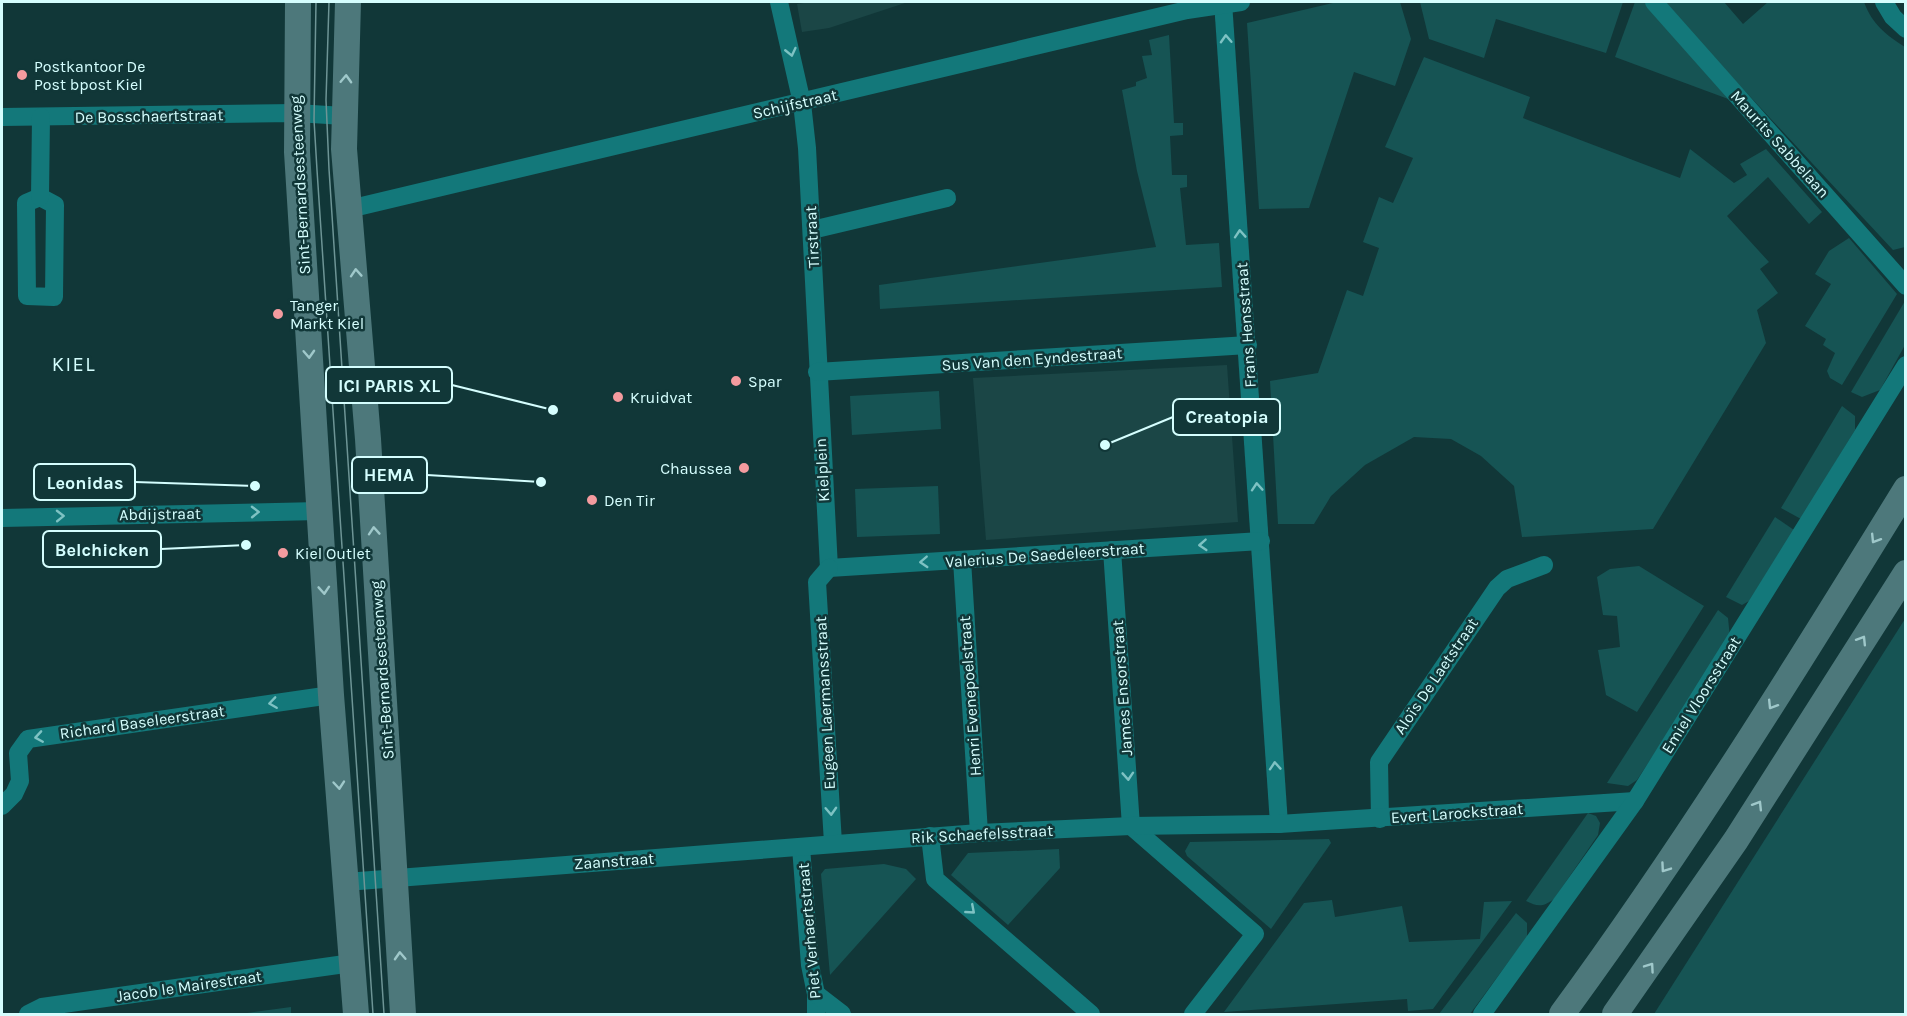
<svg xmlns="http://www.w3.org/2000/svg" width="1907" height="1016" viewBox="0 0 1907 1016" font-family="Karla,sans-serif">
	<rect width="100%" height="100%" fill="#113738"/>
	<g fill="#1b4646">
		<path d="M810 2H908L829 28 802 32 797 4Z"/>
		<path d="M1227 365 1238 522 986 540 973 378Z"/>
	</g>
	<g fill="#165454">
		<path d="M1337 2H1400L1411 39 1395 86 1354 72 1309 208 1259 209 1247 23Z"/>
		<path d="M1420 2H1623L1606 53 1496 19 1484 58 1429 39Z"/>
		<path d="M1635 2H1647L1739 103 1615 57Z"/>
		<path d="M1662 2H1724L1743 24 1768 2H1864C1872 24 1886 35 1905 47V247L1893 250Z"/>
		<path d="M1169 35 1174 123H1183V135L1170 136 1172 175H1187V187L1180 188 1186 245 1219 243 1222 287 880 309 879 285 1156 247 1137 171 1122 90 1136 86V82L1147 78 1142 56 1152 55 1149 40Z"/>
		<path d="M1424 57 1530 97 1523 118 1680 178 1690 149 1734 183 1747 175 1740 164 1766 149 1822 212 1809 224 1768 177 1727 216 1769 262 1760 269 1778 293 1757 310 1766 343 1653 529 1522 537 1514 486 1481 456 1451 439 1414 437 1365 465 1331 496 1314 524H1278L1270 381 1318 373 1347 290 1363 296 1379 248 1363 242 1379 197 1393 203 1413 158 1385 147Z"/>
		<path d="M1849 238 1897 294 1842 385 1830 378 1827 371 1835 353 1823 345 1826 339 1805 326 1831 284 1815 274 1829 251Z"/>
		<path d="M1905 301V345L1880 390 1862 397 1851 392Z"/>
		<path d="M939 391 941 429 852 435 850 396Z"/>
		<path d="M1842 406 1855 416V430L1801 519 1781 508Z"/>
		<path d="M938 486 940 534 857 537 855 489Z"/>
		<path d="M1775 517 1794 530 1749 601 1742 605 1726 597Z"/>
		<path d="M1639 566 1704 606 1637 712 1606 695 1598 650 1620 647 1617 616 1603 615 1597 577 1610 569Z"/>
		<path d="M1718 610 1728 618 1730 638 1637 780 1628 786 1607 783Z"/>
		<path d="M1905 619V1014H1654Z"/>
		<path d="M1588 813 1596 816 1600 823 1598 835 1554 899C1543 907 1538 907 1526 901Z"/>
		<path d="M1329 839 1331 843 1271 929 1187 856 1185 851 1190 842Z"/>
		<path d="M1059 849 1060 868 1008 925 951 875 968 853Z"/>
		<path d="M884 864 906 869 916 879 830 975 821 874 825 869Z"/>
		<path d="M1332 900 1335 917 1402 906 1409 942 1480 939 1484 902 1512 901 1433 1009 1408 1011 1407 999 1224 1012 1304 903Z"/>
		<path d="M1516 913 1527 923V937L1470 1014H1439Z"/>
		<path d="M291 1007V1014H240Z"/>
	</g>
	<g fill="none" stroke-linecap="round" stroke-linejoin="round">
		<g stroke="#13787a" stroke-width="18">
			<path d="M779 2 802 103 807 148 829 568"/>
			<path d="M1223 2 1279 824"/>
			<path d="M1654 2 1906 286"/>
			<path d="M1884 2 1893 17 1906 29"/>
			<path d="M2 117 296 113 344 116"/>
			<path d="M40 197 55 205 54 297 27 296 26 203Z"/>
			<path d="M40 197 41 117"/>
			<path d="M349 209 1187 10 1241 2"/>
			<path d="M812 230 947 198"/>
			<path d="M817 372 1248 345"/>
			<path d="M2 518 319 511"/>
			<path d="M1112 550 1131 826 1255 934 1193 1014"/>
			<path d="M962 560 979 833"/>
			<path d="M829 568 1261 541"/>
			<path d="M829 568 817 582 833 843"/>
			<path d="M2 806 14 794 20 781 18 753 28 739 331 695"/>
			<path d="M1380 819 1379 762 1497 588 1507 579 1544 565"/>
			<path d="M930 836 935 879 1091 1014"/>
			<path d="M801 847 810 965 816 994V1014"/>
			<path d="M346 882 979 833 1131 826 1279 824 1635 801"/>
			<path d="M816 994 842 1014"/>
			<path d="M28 1014 42 1007 352 963"/>
			<path d="M1482 1014 1635 801 1906 365"/>
		</g>
		<g stroke="#4d787b" stroke-width="26">
			<path d="M298 2 297 152 331 695 356 1014"/>
			<path d="M348 2 344 149 368 439 403 1014"/>
			<path d="M1562 1014C1686 845 1796 668 1906 489"/>
			<path d="M1615 1014 1736 840 1906 573"/>
		</g>
		<g stroke="#6e9596" stroke-width="1.5">
			<path d="M316 2 314 120 317 170 373 1014"/>
			<path d="M329 2 326 100 329 169 384 1014"/>
		</g>
	</g>
	<defs><path id="oneway-chevron" d="M-2-3.5L2.5 0L-2 3.5" fill="none" stroke-width="1.6" stroke-linecap="round" stroke-linejoin="round" transform="scale(1.5)"/></defs>
	<g stroke="#7ec2c3">
		<use href="#oneway-chevron" transform="translate(1226 39) rotate(-93)"/>
		<use href="#oneway-chevron" transform="translate(791 52) rotate(77)"/>
		<use href="#oneway-chevron" transform="translate(1240 234) rotate(-94)"/>
		<use href="#oneway-chevron" transform="translate(1257 487) rotate(-94)"/>
		<use href="#oneway-chevron" transform="translate(255 512) rotate(-1)"/>
		<use href="#oneway-chevron" transform="translate(60 516) rotate(-1)"/>
		<use href="#oneway-chevron" transform="translate(1203 545) rotate(176)"/>
		<use href="#oneway-chevron" transform="translate(924 562) rotate(177)"/>
		<use href="#oneway-chevron" transform="translate(273 703) rotate(172)"/>
		<use href="#oneway-chevron" transform="translate(39 737) rotate(171)"/>
		<use href="#oneway-chevron" transform="translate(1275 766) rotate(-94)"/>
		<use href="#oneway-chevron" transform="translate(1128 776) rotate(86)"/>
		<use href="#oneway-chevron" transform="translate(831 811) rotate(87)"/>
		<use href="#oneway-chevron" transform="translate(971 910) rotate(41)"/>
	</g>
	<g stroke="#9fc8ca">
		<use href="#oneway-chevron" transform="translate(346 79) rotate(-88)"/>
		<use href="#oneway-chevron" transform="translate(356 273) rotate(-94)"/>
		<use href="#oneway-chevron" transform="translate(309 354) rotate(87)"/>
		<use href="#oneway-chevron" transform="translate(374 531) rotate(-94)"/>
		<use href="#oneway-chevron" transform="translate(1875 539) rotate(122)"/>
		<use href="#oneway-chevron" transform="translate(324 590) rotate(86)"/>
		<use href="#oneway-chevron" transform="translate(1862 640) rotate(-58)"/>
		<use href="#oneway-chevron" transform="translate(1772 705) rotate(122)"/>
		<use href="#oneway-chevron" transform="translate(339 785) rotate(85)"/>
		<use href="#oneway-chevron" transform="translate(1758 805) rotate(-58)"/>
		<use href="#oneway-chevron" transform="translate(1665 868) rotate(125)"/>
		<use href="#oneway-chevron" transform="translate(400 956) rotate(-93)"/>
		<use href="#oneway-chevron" transform="translate(1650 967) rotate(-55)"/>
	</g>
	<g fill="#f49b9f" stroke="#113738" stroke-width="2">
		<circle cx="22" cy="75" r="6"/>
		<circle cx="278" cy="314" r="6"/>
		<circle cx="736" cy="381" r="6"/>
		<circle cx="618" cy="397" r="6"/>
		<circle cx="744" cy="468" r="6"/>
		<circle cx="592" cy="500" r="6"/>
		<circle cx="283" cy="553" r="6"/>
	</g>
	<g text-anchor="middle" dominant-baseline="central" stroke-width="5" stroke-linejoin="round" paint-order="stroke">
		<g font-size="16" fill="#d5fefe" stroke="#113738" text-anchor="start">
			<text x="34" y="66">Postkantoor De<tspan x="34" dy="18">Post bpost Kiel</tspan></text>
			<text x="290" y="305">Tanger<tspan x="290" dy="18">Markt Kiel</tspan></text>
			<text x="748" y="381">Spar</text>
			<text x="630" y="397">Kruidvat</text>
			<text x="732" y="468" text-anchor="end">Chaussea</text>
			<text x="604" y="500">Den Tir</text>
			<text x="295" y="553">Kiel Outlet</text>
		</g>
		<g font-size="16" fill="#d5fefe" stroke="#113738">
			<text transform="translate(795 104) rotate(-13)">Schijfstraat</text>
			<text transform="translate(149 116) rotate(-1)">De Bosschaertstraat</text>
			<text transform="translate(1780 144) rotate(48)">Maurits Sabbelaan</text>
			<text transform="translate(300 185) rotate(-93)">Sint-Bernardsesteenweg</text>
			<text transform="translate(812 237) rotate(-93)">Tirstraat</text>
			<text transform="translate(1246 325) rotate(-94)">Frans Hensstraat</text>
			<text transform="translate(1032 359) rotate(-4)">Sus Van den Eyndestraat</text>
			<text transform="translate(822 470) rotate(-93)">Kielplein</text>
			<text transform="translate(160 514) rotate(-1)">Abdijstraat</text>
			<text transform="translate(1045 555) rotate(-4)">Valerius De Saedeleerstraat</text>
			<text transform="translate(382 670) rotate(-94)">Sint-Bernardsesteenweg</text>
			<text transform="translate(1436 676) rotate(-56)">Aloïs De Laetstraat</text>
			<text transform="translate(1122 688) rotate(-94)">James Ensorstraat</text>
			<text transform="translate(1701 695) rotate(-58)">Emiel Vloorsstraat</text>
			<text transform="translate(970 696) rotate(-94)">Henri Evenepoelstraat</text>
			<text transform="translate(825 703) rotate(-93)">Eugeen Laermansstraat</text>
			<text transform="translate(142 722) rotate(-8)">Richard Baseleerstraat</text>
			<text transform="translate(1457 813) rotate(-4)">Evert Larockstraat</text>
			<text transform="translate(982 834) rotate(-3)">Rik Schaefelsstraat</text>
			<text transform="translate(614 861) rotate(-4)">Zaanstraat</text>
			<text transform="translate(809 931) rotate(-95)">Piet Verhaertstraat</text>
			<text transform="translate(189 986) rotate(-8)">Jacob le Mairestraat</text>
		</g>
		<g font-size="20" letter-spacing="1.5" fill="#d5fefe" stroke="#113738">
			<text x="74" y="364">KIEL</text>
		</g>
	</g>
	<path fill="none" stroke="#d5fefe" stroke-width="2" d="M553 410L452 385M1105 445L1173 417M541 482L427 475M255 486L135 482M246 545L161 549"/>
	<g fill="#d5fefe" stroke="#113738" stroke-width="2">
		<circle cx="553" cy="410" r="6"/>
		<circle cx="1105" cy="445" r="6"/>
		<circle cx="541" cy="482" r="6"/>
		<circle cx="255" cy="486" r="6"/>
		<circle cx="246" cy="545" r="6"/>
	</g>
	<g fill="#113738" stroke="#d5fefe" stroke-width="2">
		<rect x="326" y="367" width="126" height="36" rx="6"/>
		<rect x="1173" y="399" width="107" height="36" rx="6"/>
		<rect x="352" y="457" width="75" height="36" rx="6"/>
		<rect x="34" y="464" width="101" height="36" rx="6"/>
		<rect x="43" y="531" width="118" height="36" rx="6"/>
	</g>
	<g font-size="18" text-anchor="middle" font-weight="bold" fill="#d5fefe">
		<text x="389" y="392">ICI PARIS XL</text>
		<text x="1227" y="423">Creatopia</text>
		<text x="389" y="481">HEMA</text>
		<text x="85" y="489">Leonidas</text>
		<text x="102" y="556">Belchicken</text>
	</g>
	<rect width="1907" height="1016" fill="none" stroke="#d5fefe" stroke-width="6"/>
</svg>
